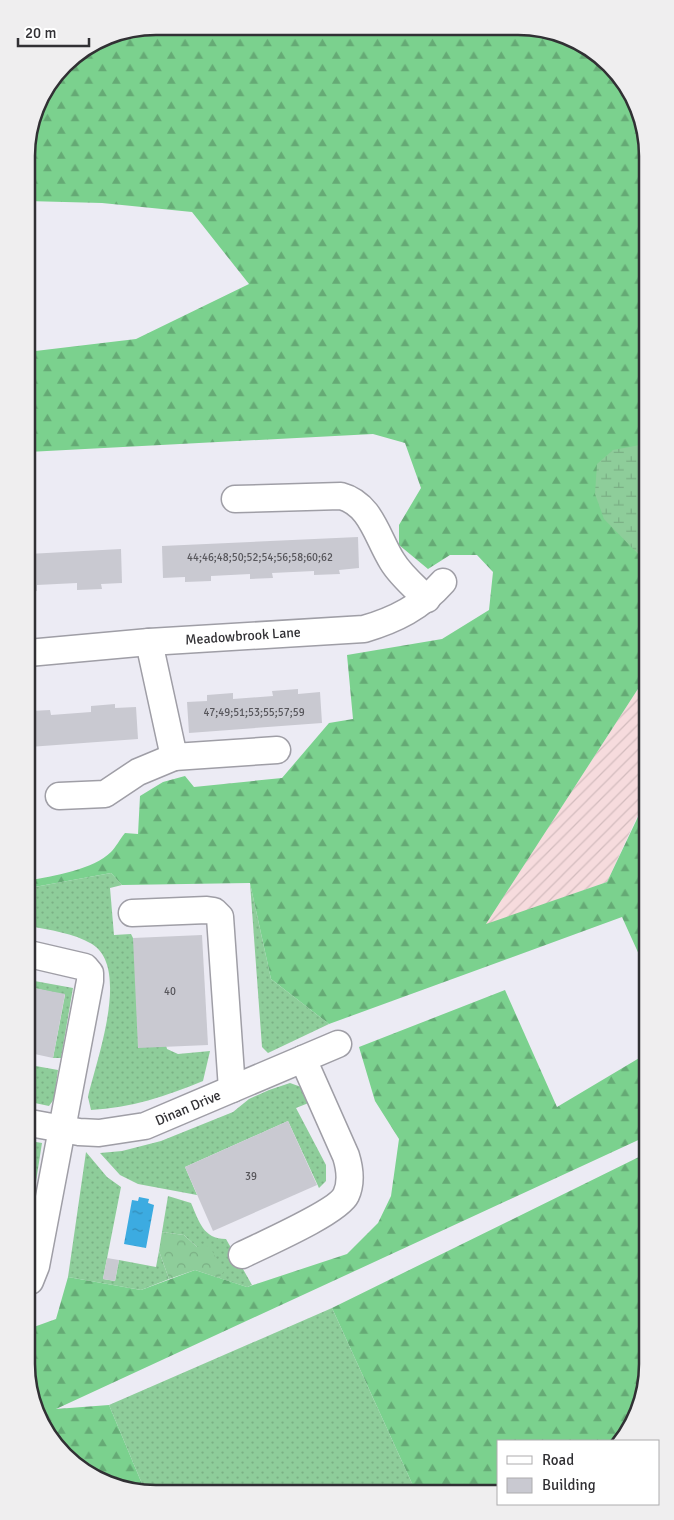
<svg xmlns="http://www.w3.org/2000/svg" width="674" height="1520" viewBox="0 0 674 1520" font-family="Signika,sans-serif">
	<defs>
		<pattern id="industrial-furrows" width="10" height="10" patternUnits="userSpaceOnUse" patternTransform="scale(1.25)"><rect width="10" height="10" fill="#f6dbdd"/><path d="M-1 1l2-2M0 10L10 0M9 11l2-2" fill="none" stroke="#d3bcbe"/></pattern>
		<pattern id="grass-dots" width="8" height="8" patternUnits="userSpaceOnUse" patternTransform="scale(1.25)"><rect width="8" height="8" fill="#8ecd9a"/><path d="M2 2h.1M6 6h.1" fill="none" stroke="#7bb085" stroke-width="1.8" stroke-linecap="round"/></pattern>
		<pattern id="forest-firs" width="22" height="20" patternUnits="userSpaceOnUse" patternTransform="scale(1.25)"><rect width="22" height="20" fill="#7bd18e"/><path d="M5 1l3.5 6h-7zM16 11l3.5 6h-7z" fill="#65aa75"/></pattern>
		<pattern id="wetland-marsh" width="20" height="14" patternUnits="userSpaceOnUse" patternTransform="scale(1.25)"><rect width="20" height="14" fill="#8ecd9a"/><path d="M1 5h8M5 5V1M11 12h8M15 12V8" fill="none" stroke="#7bb085"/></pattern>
		<pattern id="park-crowns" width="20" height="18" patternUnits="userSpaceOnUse" patternTransform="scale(1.25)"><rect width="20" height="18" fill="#8ecd9a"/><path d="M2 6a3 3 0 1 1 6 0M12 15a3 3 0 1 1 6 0" fill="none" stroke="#7bb085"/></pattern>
		<pattern id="water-ripples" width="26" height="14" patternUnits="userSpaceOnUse" patternTransform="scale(1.25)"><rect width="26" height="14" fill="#3cabe1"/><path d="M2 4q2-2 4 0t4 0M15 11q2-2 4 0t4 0" fill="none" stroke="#338cb7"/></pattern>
	</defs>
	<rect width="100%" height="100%" fill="#ecebf4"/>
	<path fill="url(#industrial-furrows)" d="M645 678 646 804 642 806 607 882 485 925Z"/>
	<g fill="url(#grass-dots)">
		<path d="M111 873 122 885 110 888 114 935 131 934 133 938 167 1049 178 1054 210 1051 203 1081C167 1096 130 1108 91 1110L88 1097C96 1061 131 968 92 944 73 933 50 930 29 926V888Z"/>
		<path d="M250 883 271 979 329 1024 268 1053 262 1047Z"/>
		<path d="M29 980 73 988 61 1058H53L65 995 29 987Z"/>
		<path d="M30 1065 58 1070 54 1099 49 1106 30 1102Z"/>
		<path d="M290 1083 304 1088 311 1102 296 1108 326 1165V1181L319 1188 288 1121 185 1167 197 1195 138 1184 120 1175 100 1153 122 1151 161 1141 233 1112 249 1099 269 1090Z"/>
		<path d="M30 1141 42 1143 34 1194 30 1195Z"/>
		<path d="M86 1152 107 1177 121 1187 103 1279 115 1281 119 1260 156 1267 159 1251 169 1279 141 1290 68 1277Z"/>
		<path d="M168 1196 191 1203C199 1221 203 1239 226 1239L252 1285 247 1287 219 1278 223 1271 184 1235 162 1232Z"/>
		<path d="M332 1308 415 1490 145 1491 109 1405Z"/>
	</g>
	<g fill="url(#forest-firs)">
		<path d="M156 26 543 29 604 59 643 122 645 678 486 924 607 882 646 800V970L622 917 329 1024 271 979 250 883 122 885 111 873 29 888V880C52 877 94 869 111 852 116 847 120 839 125 833L138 834 140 796 163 782 185 776 194 787 282 778 329 723 353 719 347 655 442 639 489 610 493 572 477 555H450L428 569 399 545V525L421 488 405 443 373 434 28 452 27 352 136 339 249 284 192 212 102 203 27 201V147L40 98 70 59 106 36Z"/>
		<path d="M505 990 557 1107 646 1054 647 1136 56 1409 109 1405 145 1491H131L70 1461 31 1398V1328L56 1319 68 1277 141 1290 195 1270 247 1287 347 1254 378 1223 391 1196 399 1139 375 1101 359 1047Z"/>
		<path d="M647 1153V1373L622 1441H498V1490H415L332 1308Z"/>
	</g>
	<path fill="url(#wetland-marsh)" d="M640 445 644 446 645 561 604 519 595 494 597 464 613 450Z"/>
	<path fill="url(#park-crowns)" d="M162 1232 184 1235 197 1247 209 1246 224 1271 219 1278 195 1270 169 1279 159 1251Z"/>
	<path fill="url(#water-ripples)" d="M139 1197 149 1199 148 1203 154 1205 146 1248 124 1244 132 1200 138 1201Z"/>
	<g fill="#c9c9d1">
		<path d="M358 537 359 568 339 570 340 574 314 575V571L272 573 273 578 250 579V574L211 576V581L185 582V577L163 578 162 546Z"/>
		<path d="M121 549 122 583 101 584 102 589 77 590V583L37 585V591L28 592V554Z"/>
		<path d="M298 689V694L320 692 322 723 189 733 187 702 207 701V695L233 693V699L273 696 272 691Z"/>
		<path d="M115 704V708L136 707 138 739 29 747 28 717H31V711L50 710 51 715 91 712V706Z"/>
		<path d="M202 935 208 1045 138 1048 133 938Z"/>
		<path d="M29 987 65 994 53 1058 30 1053Z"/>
		<path d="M288 1121 317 1185 213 1231 185 1167Z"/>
		<path d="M107 1258 119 1260 115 1281 103 1279Z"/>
	</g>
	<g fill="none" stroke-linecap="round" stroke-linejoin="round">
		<g stroke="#9f9ea6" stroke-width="29">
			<g id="minor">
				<path d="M235 499 341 496C371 504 377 537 392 561 401 576 415 587 427 599"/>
				<path d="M149 642 174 757 277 750"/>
				<path d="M28 653 149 642 364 629C395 620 421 607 443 582"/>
				<path d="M59 796 105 794 138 772 174 757"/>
				<path d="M132 913 207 910 214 911 220 917 232 1089"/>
				<path d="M29 954 85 967 90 973V981L36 1266 30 1281"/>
				<path d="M30 1123 79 1132 99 1133 145 1126 338 1044"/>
				<path d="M242 1255C262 1245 338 1212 346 1195 352 1182 350 1169 346 1156L303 1059"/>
			</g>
		</g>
		<use href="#minor" stroke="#fff" stroke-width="26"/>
	</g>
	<g text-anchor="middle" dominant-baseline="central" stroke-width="4" stroke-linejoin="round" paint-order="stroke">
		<g font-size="11" fill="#57565b">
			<text x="260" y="557">44;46;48;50;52;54;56;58;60;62</text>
			<text x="254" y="712">47;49;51;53;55;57;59</text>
			<text x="170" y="991">40</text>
			<text x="251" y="1176">39</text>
		</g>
		<g font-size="14" fill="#313034" stroke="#fff">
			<text transform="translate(243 636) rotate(-4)">Meadowbrook Lane</text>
			<text transform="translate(188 1108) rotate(-23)">Dinan Drive</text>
		</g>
	</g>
	<path d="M0 0H674V1520H0ZM156 35H518A121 121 0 0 1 639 156V1364A121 121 0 0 1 518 1485H156A121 121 0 0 1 35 1364V156A121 121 0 0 1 156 35Z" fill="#efeeef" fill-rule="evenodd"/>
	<path fill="none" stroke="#313034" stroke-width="2.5" d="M156 35H518A121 121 0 0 1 639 156V1364A121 121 0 0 1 518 1485H156A121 121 0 0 1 35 1364V156A121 121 0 0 1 156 35Z"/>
	<rect x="497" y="1440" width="162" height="65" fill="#ffffff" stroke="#adacae"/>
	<rect x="507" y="1456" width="25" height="8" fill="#ffffff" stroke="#adacae"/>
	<text x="542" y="1465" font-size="15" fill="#313034">Road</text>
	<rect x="507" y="1478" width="25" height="15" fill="#c9c9d1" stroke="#adacae"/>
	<text x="542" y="1490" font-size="15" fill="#313034">Building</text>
	<path d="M18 38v8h71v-8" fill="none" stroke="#313034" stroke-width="2.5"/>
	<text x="25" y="38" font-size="15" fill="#313034" stroke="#ffffff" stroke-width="4" paint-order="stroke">20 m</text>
</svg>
